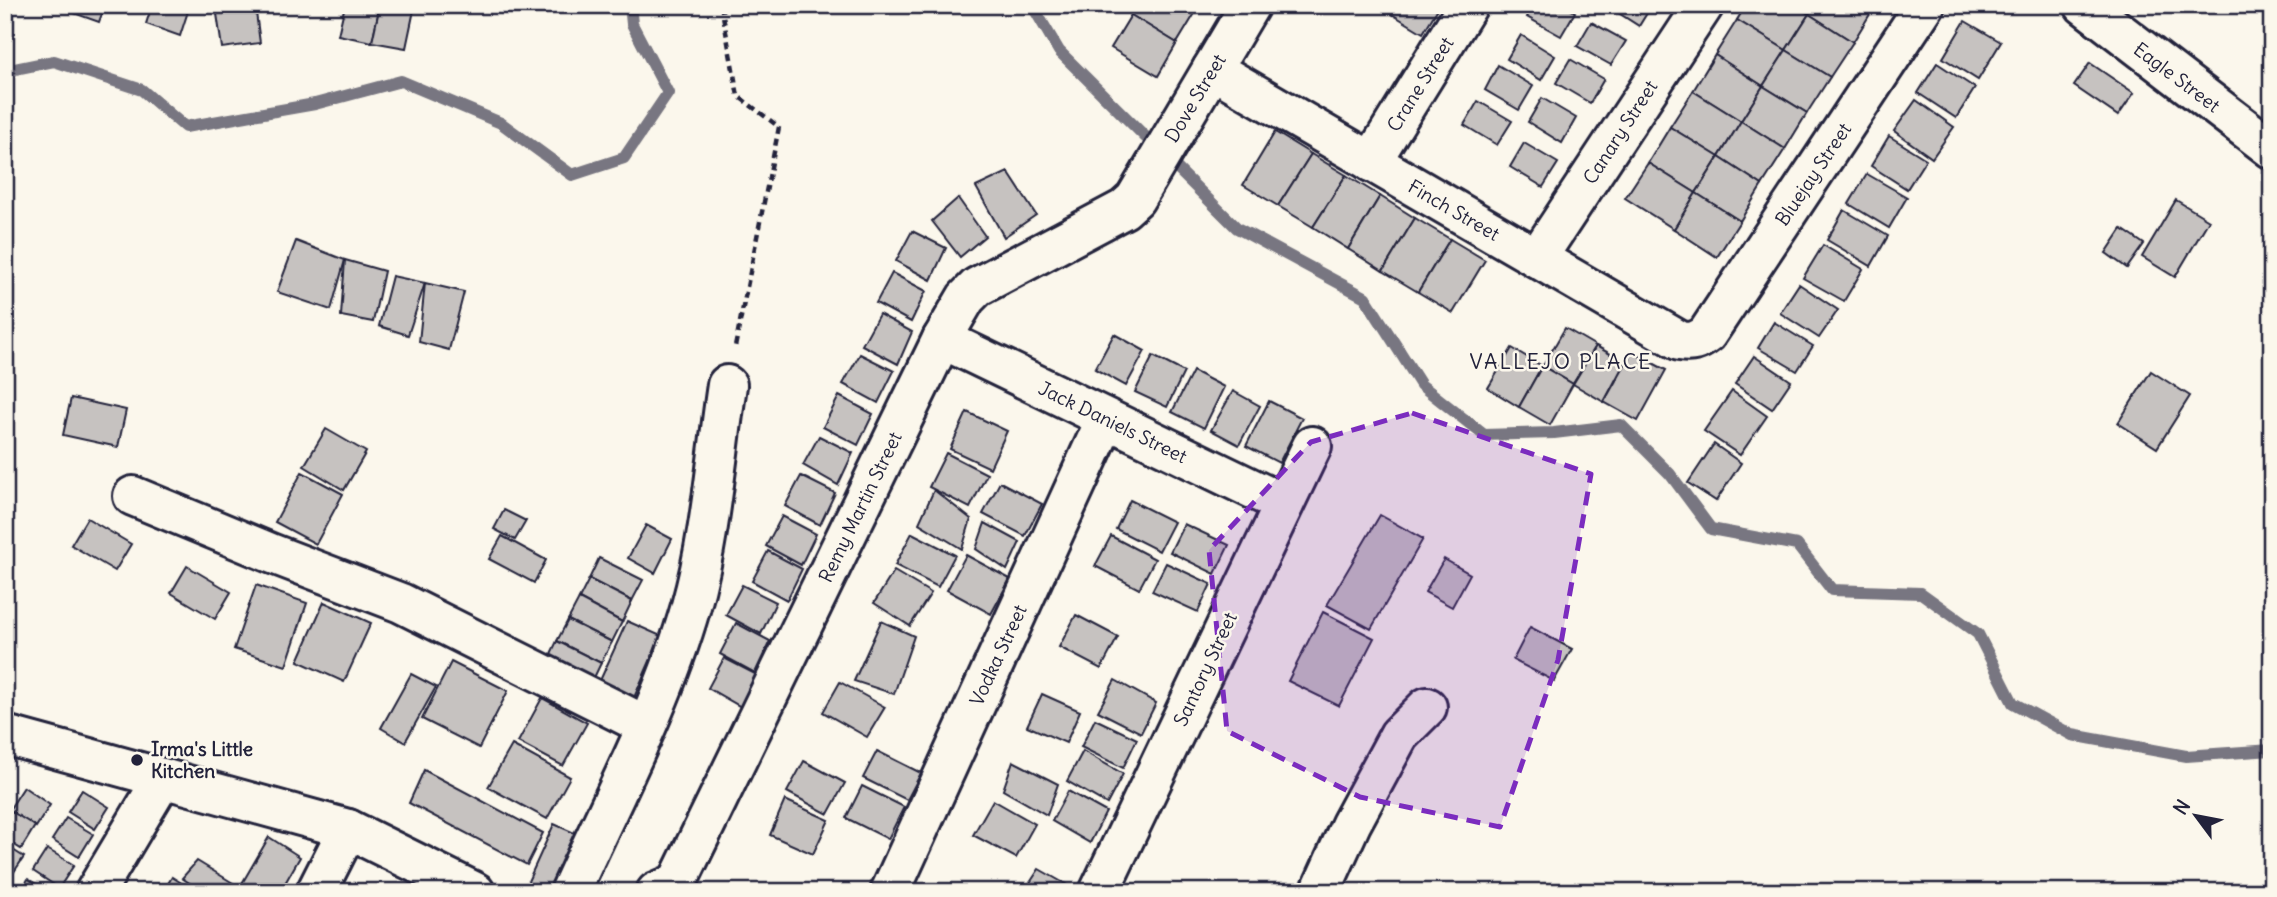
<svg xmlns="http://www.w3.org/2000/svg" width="2277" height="897" viewBox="0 0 2277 897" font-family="Delius,sans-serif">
	<rect width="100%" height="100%" fill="#fbf7ec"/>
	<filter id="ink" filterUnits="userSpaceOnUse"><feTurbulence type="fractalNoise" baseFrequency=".0143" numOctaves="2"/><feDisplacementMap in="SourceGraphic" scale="14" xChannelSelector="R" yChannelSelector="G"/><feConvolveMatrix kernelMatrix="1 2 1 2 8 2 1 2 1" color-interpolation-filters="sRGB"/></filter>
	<g filter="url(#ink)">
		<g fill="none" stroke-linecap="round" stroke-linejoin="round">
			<g stroke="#787681" stroke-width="12">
				<path d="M1032 5 1059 51 1237 228 1365 297 1421 385 1484 435 1554 433 1621 425 1670 474 1711 529 1797 545 1832 590 1921 593 1978 634 2013 703 2072 735 2186 756 2272 750"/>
				<path d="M5 71 54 61 142 90 185 127 315 104 401 81 501 123 572 175 624 158 668 93 632 24 630 5"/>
			</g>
		</g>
		<g fill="#c6c2c0" stroke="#22223b" stroke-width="2">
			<path d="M70 5H105L99 22 68 11Z"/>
			<path d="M152 5H190L180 36 146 24Z"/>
			<path d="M233 5H255L260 43 222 48 216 7Z"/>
			<path d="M345 5H380L372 42 338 35Z"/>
			<path d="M380 5 414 10 406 48 372 42Z"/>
			<path d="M1137 5H1189L1197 10 1177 43 1131 15Z"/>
			<path d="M1377 5H1440L1423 33Z"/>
			<path d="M1534 5H1563L1575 12 1561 36 1527 17Z"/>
			<path d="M1606 5H1652L1639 26Z"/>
			<path d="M1746 5H1794L1809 14 1786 50 1737 20Z"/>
			<path d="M1794 5H1814L1809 14Z"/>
			<path d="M1814 5H1873L1875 6 1853 42 1809 14Z"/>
			<path d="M1809 14 1853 42 1830 77 1786 50Z"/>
			<path d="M1131 15 1177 43 1158 76 1111 48Z"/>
			<path d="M1737 20 1786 50 1763 86 1715 55Z"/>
			<path d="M1965 21 2001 42 1978 80 1943 58Z"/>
			<path d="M1591 22 1626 41 1611 65 1577 46Z"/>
			<path d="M1521 35 1555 56 1541 80 1507 59Z"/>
			<path d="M1786 50 1830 77 1807 113 1763 86Z"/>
			<path d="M1715 55 1763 86 1741 121 1693 91Z"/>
			<path d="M1570 59 1604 79 1590 103 1556 83Z"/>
			<path d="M1937 63 1975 88 1956 118 1918 93Z"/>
			<path d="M2090 63 2134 93 2118 116 2074 86Z"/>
			<path d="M1498 65 1533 86 1519 110 1485 90Z"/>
			<path d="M1763 86 1807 113 1785 149 1741 121Z"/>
			<path d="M1693 91 1741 121 1719 157 1670 127Z"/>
			<path d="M1542 98 1576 118 1562 143 1528 122Z"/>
			<path d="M1916 100 1954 127 1932 158 1894 131Z"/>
			<path d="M1478 101 1512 121 1497 145 1464 125Z"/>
			<path d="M1741 121 1785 149 1762 185 1719 157Z"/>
			<path d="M1670 127 1719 157 1696 193 1648 163Z"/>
			<path d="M1275 132 1311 154 1278 206 1243 185Z"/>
			<path d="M1889 136 1926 159 1907 189 1871 166Z"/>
			<path d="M1524 143 1558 163 1543 187 1510 167Z"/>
			<path d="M1311 154 1346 175 1313 227 1278 206Z"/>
			<path d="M1719 157 1762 185 1740 221 1696 193Z"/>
			<path d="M1648 163 1696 193 1674 229 1625 198Z"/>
			<path d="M1008 172 1036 215 1004 237 976 187Z"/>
			<path d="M1867 174 1907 197 1889 228 1849 204Z"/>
			<path d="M1346 175 1380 196 1348 249 1313 227Z"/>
			<path d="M1696 193 1740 221 1717 257 1674 229Z"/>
			<path d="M1380 196 1415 218 1383 271 1348 249Z"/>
			<path d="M958 198 985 236 960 257 932 221Z"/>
			<path d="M2176 200 2209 220 2175 277 2142 257Z"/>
			<path d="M1844 210 1888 236 1871 266 1827 240Z"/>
			<path d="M1415 218 1450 239 1418 292 1383 271Z"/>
			<path d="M2122 229 2144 244 2127 268 2106 253Z"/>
			<path d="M912 231 946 248 931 280 896 261Z"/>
			<path d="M1450 239 1485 260 1453 313 1418 292Z"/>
			<path d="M296 241 345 260 331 310 277 292Z"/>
			<path d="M1823 245 1863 269 1844 301 1803 278Z"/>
			<path d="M345 260 384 271 373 322 341 316Z"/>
			<path d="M892 273 926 291 911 322 876 303Z"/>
			<path d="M392 276 425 283 408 335 379 326Z"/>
			<path d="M425 283 464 292 449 350 419 342Z"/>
			<path d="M1799 284 1838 310 1819 338 1780 313Z"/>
			<path d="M879 314 912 332 898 364 862 345Z"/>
			<path d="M1774 322 1813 346 1797 371 1758 348Z"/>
			<path d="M1565 328 1596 346 1573 384 1543 366Z"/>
			<path d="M1114 334 1145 351 1126 386 1095 369Z"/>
			<path d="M1596 346 1625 362 1604 402 1573 384Z"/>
			<path d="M1512 348 1542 366 1519 407 1488 388Z"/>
			<path d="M1632 352 1666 370 1638 421 1604 402Z"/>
			<path d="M860 354 894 371 878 403 843 384Z"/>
			<path d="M1153 356 1184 372 1167 407 1135 392Z"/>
			<path d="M1754 356 1791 381 1772 409 1735 384Z"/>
			<path d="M1542 366 1573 384 1550 425 1519 407Z"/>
			<path d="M1193 371 1224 387 1204 428 1172 412Z"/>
			<path d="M2151 371 2190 396 2157 448 2118 423Z"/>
			<path d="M1233 391 1260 406 1239 445 1211 430Z"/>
			<path d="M1732 391 1767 416 1740 455 1704 431Z"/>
			<path d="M839 396 873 414 858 445 823 427Z"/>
			<path d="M71 398 126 410 118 447 63 435Z"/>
			<path d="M1269 401 1302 418 1279 463 1246 446Z"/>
			<path d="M967 412 1007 431 990 468 950 449Z"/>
			<path d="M326 429 366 452 344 490 304 466Z"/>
			<path d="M819 436 853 453 838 485 803 465Z"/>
			<path d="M1714 444 1741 463 1716 501 1688 483Z"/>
			<path d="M946 453 987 474 970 508 929 487Z"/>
			<path d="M302 472 343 494 316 544 275 522Z"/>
			<path d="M801 476 835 493 820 525 785 506Z"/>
			<path d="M1000 482 1042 504 1025 536 983 514Z"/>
			<path d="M934 490 971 519 962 549 919 523Z"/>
			<path d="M1130 500 1174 522 1159 551 1116 529Z"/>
			<path d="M504 510 526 521 515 540 494 529Z"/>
			<path d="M1380 515 1423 539 1371 629 1327 605Z"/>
			<path d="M782 516 816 534 801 565 766 546Z"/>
			<path d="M87 518 131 544 115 571 71 545Z"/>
			<path d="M985 523 1020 542 1007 570 976 549Z"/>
			<path d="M1184 524 1229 545 1215 574 1170 552Z"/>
			<path d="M646 525 672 539 655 573 628 558Z"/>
			<path d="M912 533 955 555 938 587 895 565Z"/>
			<path d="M502 536 546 560 534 583 489 559Z"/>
			<path d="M1111 536 1155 559 1139 589 1095 566Z"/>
			<path d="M768 551 802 569 787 600 752 581Z"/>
			<path d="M966 555 1010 579 991 614 947 590Z"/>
			<path d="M599 558 643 580 632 601 589 579Z"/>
			<path d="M1444 559 1470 574 1452 607 1425 592Z"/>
			<path d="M1166 563 1211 584 1198 612 1152 591Z"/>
			<path d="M187 566 231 592 215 619 171 593Z"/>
			<path d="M894 571 931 593 910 626 874 603Z"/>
			<path d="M589 579 632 601 622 622 579 599Z"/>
			<path d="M256 585 307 603 286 666 234 649Z"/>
			<path d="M742 585 776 602 761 634 726 615Z"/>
			<path d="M579 599 622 622 612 642 568 620Z"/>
			<path d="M324 602 371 623 344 682 298 661Z"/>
			<path d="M1323 612 1374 638 1339 706 1288 681Z"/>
			<path d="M1076 615 1118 637 1101 669 1059 647Z"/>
			<path d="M568 620 612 642 601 663 557 641Z"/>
			<path d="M627 621 661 636 633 700 598 685Z"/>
			<path d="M881 621 914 636 894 694 854 681Z"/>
			<path d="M736 623 770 641 755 673 720 654Z"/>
			<path d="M1530 627 1572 649 1554 681 1513 660Z"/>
			<path d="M557 641 601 663 591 684 547 662Z"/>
			<path d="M724 658 759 676 743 708 708 688Z"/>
			<path d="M451 662 508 691 479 748 422 719Z"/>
			<path d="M411 674 436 687 405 742 381 728Z"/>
			<path d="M1115 680 1156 703 1141 733 1098 711Z"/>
			<path d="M840 682 885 707 867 737 823 712Z"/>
			<path d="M1042 694 1080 711 1066 743 1027 726Z"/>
			<path d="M542 698 587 723 563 766 518 742Z"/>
			<path d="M1095 719 1137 739 1123 768 1081 747Z"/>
			<path d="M512 745 570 777 547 819 488 787Z"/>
			<path d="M877 751 921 773 907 800 863 778Z"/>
			<path d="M1083 751 1123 774 1107 804 1067 781Z"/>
			<path d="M804 761 845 783 828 814 787 792Z"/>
			<path d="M1013 761 1058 784 1047 815 1003 790Z"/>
			<path d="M424 770 543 833 527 865 409 803Z"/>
			<path d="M862 786 904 807 888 839 846 818Z"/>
			<path d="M24 787 50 805 36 827 9 810Z"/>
			<path d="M82 790 109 807 95 829 68 812Z"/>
			<path d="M1068 791 1106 812 1090 843 1052 821Z"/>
			<path d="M785 800 829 820 813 854 770 835Z"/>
			<path d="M993 800 1035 824 1016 858 973 835Z"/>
			<path d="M9 810 35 826 21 849 5 839V815Z"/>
			<path d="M66 818 93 834 79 857 52 840Z"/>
			<path d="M554 824 588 839 565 892H534L525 888Z"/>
			<path d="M269 837 300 857 280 892H237Z"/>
			<path d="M5 845 24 857 9 879 5 876Z"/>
			<path d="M47 849 74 865 59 888 33 871Z"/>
			<path d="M197 861 233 883 228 892H203L182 878Z"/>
			<path d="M1039 869 1078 891V892H1024Z"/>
			<path d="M172 877 196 892H163Z"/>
			<path d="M28 879 50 892H20Z"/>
		</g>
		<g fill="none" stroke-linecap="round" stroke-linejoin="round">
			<g stroke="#22223b" stroke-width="44">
				<g id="minor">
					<path d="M2084 5 2272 149"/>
					<path d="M1212 69 1680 341C1692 343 1698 341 1707 334L1925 5"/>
					<path d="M1371 162 1468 5"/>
					<path d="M1537 258 1704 5"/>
					<path d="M942 339 1284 504"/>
					<path d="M133 496 273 554 401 603 645 725"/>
					<path d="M5 735 348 829 475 892"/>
					<path d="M95 892 163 778"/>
					<path d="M316 892 348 829"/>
					<path d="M570 892C612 799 663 704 691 606 711 535 716 459 727 385"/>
					<path d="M890 892 1106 419"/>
					<path d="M1099 892 1312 446"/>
					<path d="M1320 892 1351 824 1399 735 1427 707"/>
				</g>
			</g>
			<g stroke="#22223b" stroke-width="44">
				<path id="tertiary" d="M656 892 677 883 942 339 966 298 977 287 1124 209 1135 199 1250 5"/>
			</g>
			<path stroke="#22223b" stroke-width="4.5" stroke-dasharray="7 5" stroke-linecap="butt" d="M721 5 738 96 779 127 735 347"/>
			<use href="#minor" stroke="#fbf7ec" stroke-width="38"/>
			<use href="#tertiary" stroke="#fbf7ec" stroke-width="38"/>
		</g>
	</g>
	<path fill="#7b2cbf" fill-opacity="0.2" stroke="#7b2cbf" stroke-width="5" stroke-dasharray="14 9" stroke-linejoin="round" d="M1412 413 1591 474 1558 660 1500 827 1360 797 1227 731 1209 550 1311 442Z"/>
	<circle fill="#22223b" stroke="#fbf7ec" stroke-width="2.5" cx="137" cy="760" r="7"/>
	<g text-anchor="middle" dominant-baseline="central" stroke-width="5" stroke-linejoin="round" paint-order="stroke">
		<g font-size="19" fill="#22223b" stroke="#fbf7ec">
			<text transform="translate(2177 77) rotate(37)">Eagle Street</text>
			<text transform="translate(1420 84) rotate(-58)">Crane Street</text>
			<text transform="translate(1195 98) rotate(-59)">Dove Street</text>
			<text transform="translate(1620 132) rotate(-57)">Canary Street</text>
			<text transform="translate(1813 174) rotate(-56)">Bluejay Street</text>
			<text transform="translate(1454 210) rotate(30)">Finch Street</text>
			<text transform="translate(1113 422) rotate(26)">Jack Daniels Street</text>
			<text transform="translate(860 507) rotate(-64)">Remy Martin Street</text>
			<text transform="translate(998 655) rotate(-65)">Vodka Street</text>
			<text transform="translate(1205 669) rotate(-65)">Santory Street</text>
		</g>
		<g font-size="19" font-weight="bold" fill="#22223b" stroke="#fbf7ec" text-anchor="start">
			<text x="151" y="749">Irma's Little<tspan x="151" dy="22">Kitchen</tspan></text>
		</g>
		<g font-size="21" letter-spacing="2" fill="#22223b" stroke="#fbf7ec">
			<text x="1561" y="361">VALLEJO PLACE</text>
		</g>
	</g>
	<rect width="2277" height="897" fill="none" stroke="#fbf7ec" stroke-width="28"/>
	<rect x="14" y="14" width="2249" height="869" fill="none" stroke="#22223b" stroke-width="2.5" filter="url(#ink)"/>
	<g transform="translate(2196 816) rotate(302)" stroke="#fbf7ec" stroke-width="5" paint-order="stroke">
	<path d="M0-5L12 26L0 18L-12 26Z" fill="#22223b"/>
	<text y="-10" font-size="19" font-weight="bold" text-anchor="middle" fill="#22223b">N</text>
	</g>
</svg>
